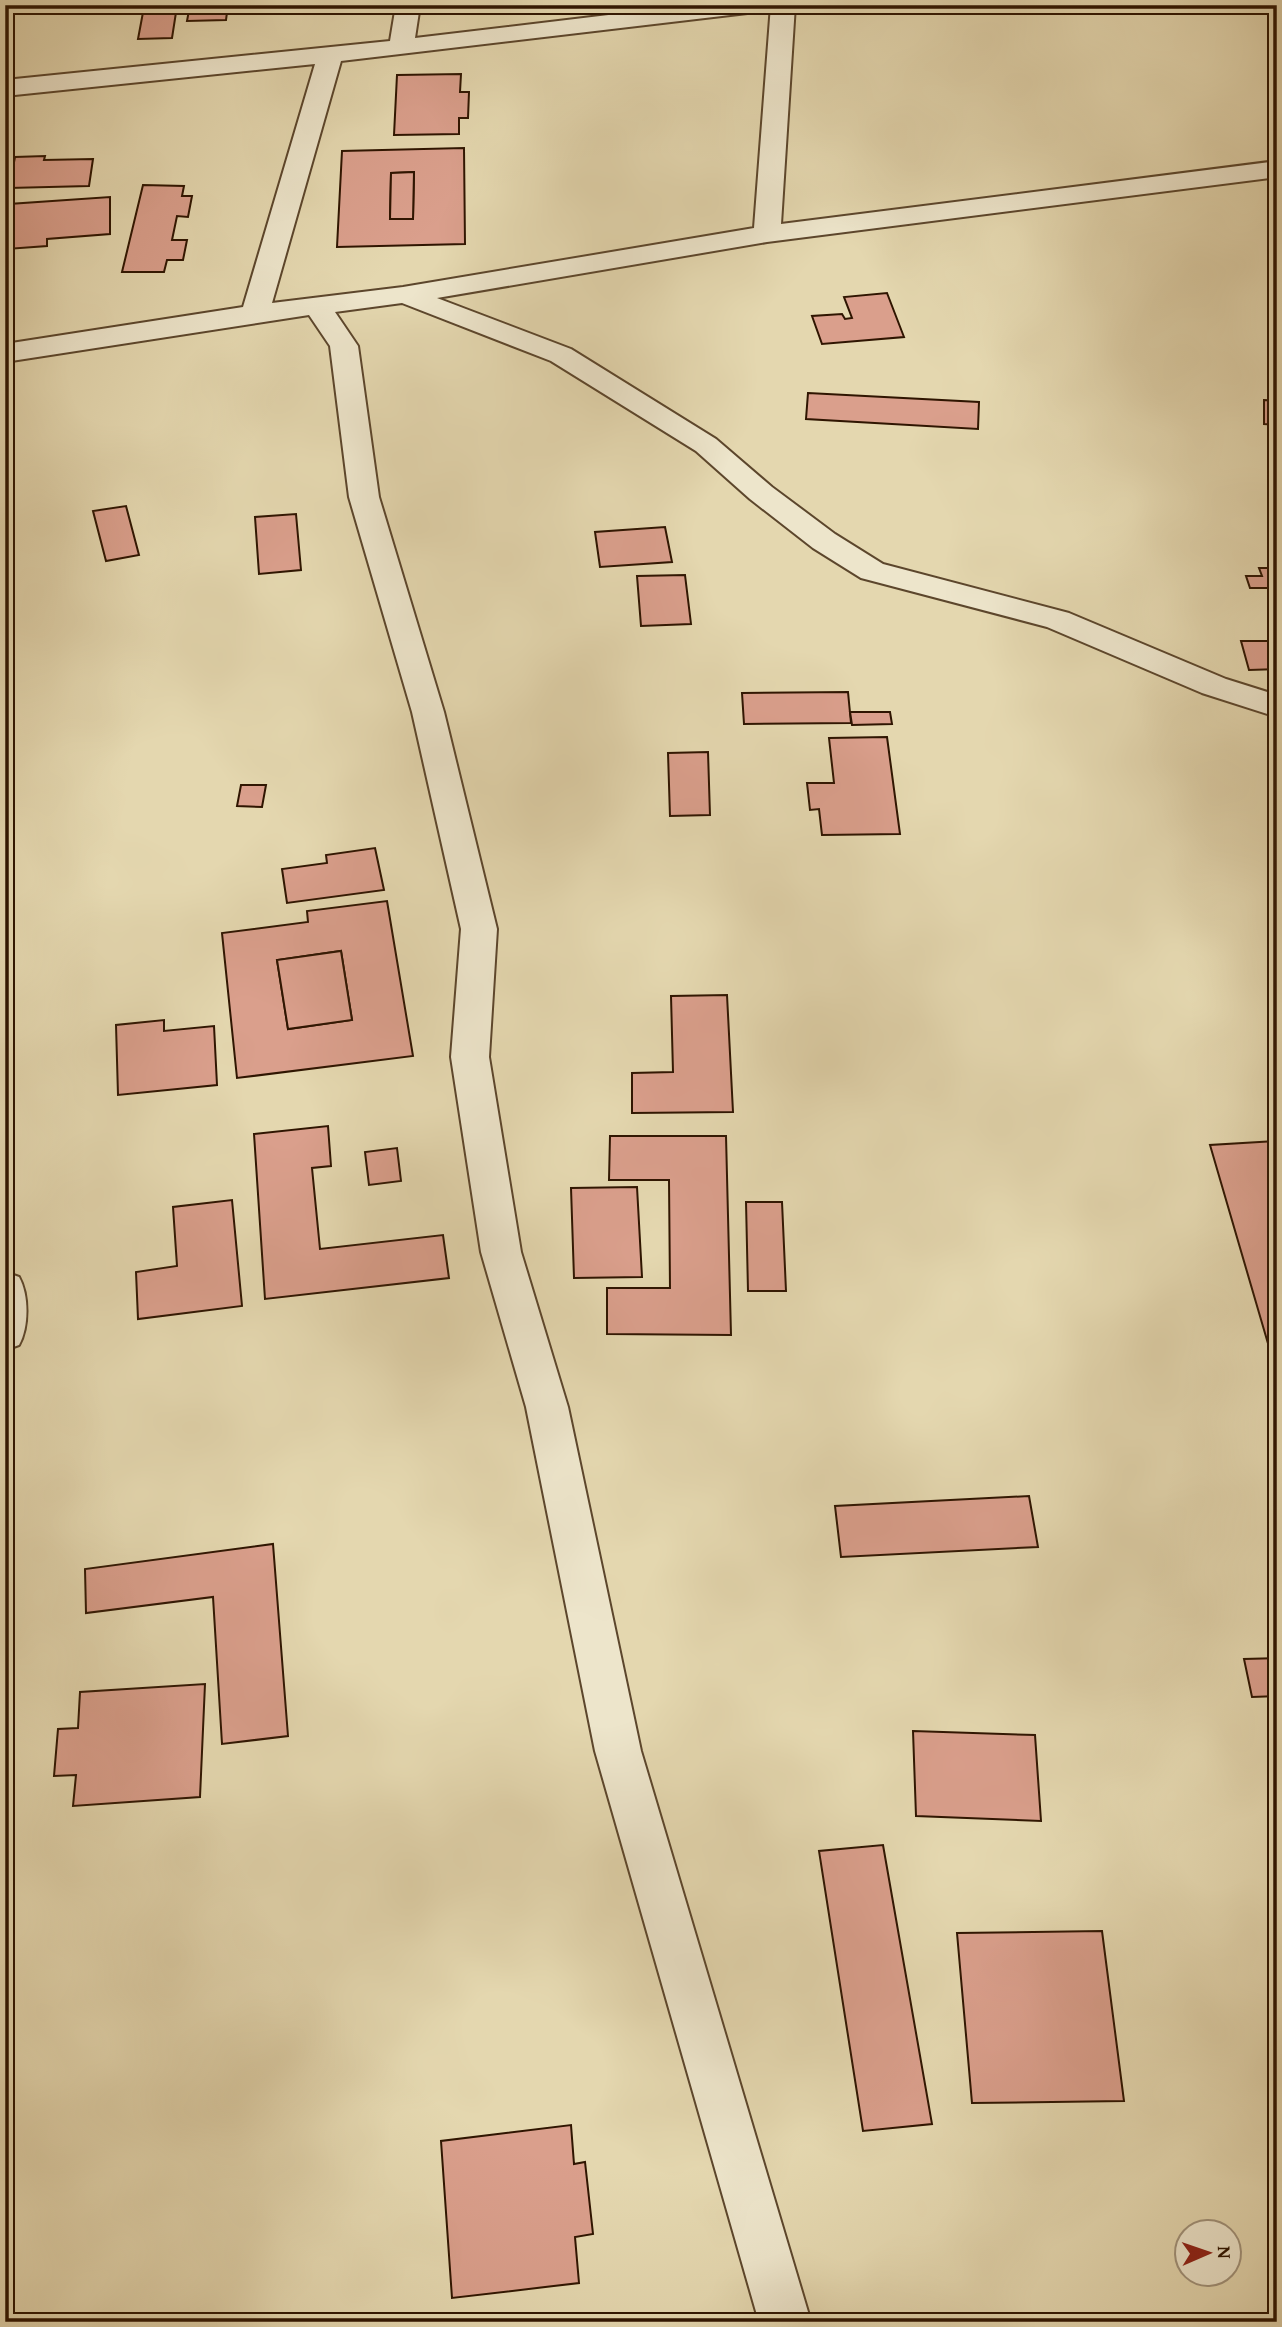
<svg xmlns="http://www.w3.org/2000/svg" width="1282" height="2327" viewBox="0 0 1282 2327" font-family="'Gentium Book Plus',serif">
	<rect width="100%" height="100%" fill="#e4d7af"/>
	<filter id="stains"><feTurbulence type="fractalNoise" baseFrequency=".00286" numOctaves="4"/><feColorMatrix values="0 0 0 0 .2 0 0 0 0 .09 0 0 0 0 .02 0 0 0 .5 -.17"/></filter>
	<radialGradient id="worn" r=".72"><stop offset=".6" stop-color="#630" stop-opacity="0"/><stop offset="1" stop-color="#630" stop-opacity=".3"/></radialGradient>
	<g fill="#da9f8c" stroke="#2f1501" stroke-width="2" fill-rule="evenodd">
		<path d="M190 5H228L226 20 187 21Z"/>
		<path d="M177 6 172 38 138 39 144 7Z"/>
		<path d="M461 74 460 92H469L468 118H459V134L394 135 397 75Z"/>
		<path d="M464 148 465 244 337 247 342 151ZM414 172 413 219H390L391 173Z"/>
		<path d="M45 156 44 160 93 159 89 186 9 188 15 157Z"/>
		<path d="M414 172 413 219H390L391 173Z"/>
		<path d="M143 185 184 186 182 196H192L188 217 177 216 172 240H187L183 260H167L164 272H122Z"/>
		<path d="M110 197V234L47 239V246L7 249 9 204Z"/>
		<path d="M887 293 904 337 822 344 812 316 842 314 845 319 852 318 844 297Z"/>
		<path d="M808 393 979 402 978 429 806 419Z"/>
		<path d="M1264 400 1277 401V425L1264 424Z"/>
		<path d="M126 506 139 555 106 561 93 511Z"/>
		<path d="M296 514 301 570 259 574 255 517Z"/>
		<path d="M665 527 672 562 600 567 595 532Z"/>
		<path d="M1259 568H1277V588H1250L1246 576H1262Z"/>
		<path d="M685 575 691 624 641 626 637 576Z"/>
		<path d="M1241 641H1277V669L1249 670Z"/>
		<path d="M848 692 851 723 744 724 742 693Z"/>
		<path d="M850 712H890L892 724 852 725Z"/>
		<path d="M887 737 900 834 822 835 819 809 810 810 807 783H834L829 738Z"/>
		<path d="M708 752 710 815 670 816 668 753Z"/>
		<path d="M241 785H266L262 807 237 806Z"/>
		<path d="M375 848 384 890 287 903 282 869 327 863 326 855Z"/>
		<path d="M387 901 413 1056 237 1078 222 933 308 922 307 911ZM341 951 352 1020 288 1029 277 960Z"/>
		<path d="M341 951 352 1020 288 1029 277 960Z"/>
		<path d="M727 995 733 1112 632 1113V1073L673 1072 671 996Z"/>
		<path d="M164 1020V1031L214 1026 217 1085 118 1095 116 1025Z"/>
		<path d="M328 1126 331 1166 312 1168 320 1249 443 1235 449 1278 265 1299 254 1134Z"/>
		<path d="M610 1136H726L731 1335 607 1334V1288H670L669 1180H609Z"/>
		<path d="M1277 1141V1346L1269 1347 1210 1145Z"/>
		<path d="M397 1148 401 1181 369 1185 365 1152Z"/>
		<path d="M637 1187 642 1277 574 1278 571 1188Z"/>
		<path d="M232 1200 242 1306 138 1319 136 1272 177 1266 173 1207Z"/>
		<path d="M746 1202H782L786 1291H748Z"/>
		<path d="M1029 1496 1038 1547 841 1557 835 1506Z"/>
		<path d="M273 1544 288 1736 222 1744 213 1597 86 1613 85 1569Z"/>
		<path d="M1277 1658V1696L1252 1697 1244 1659Z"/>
		<path d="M205 1684 200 1797 73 1806 76 1775 54 1776 58 1729 78 1728 80 1692Z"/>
		<path d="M913 1731 1035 1735 1041 1821 916 1816Z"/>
		<path d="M883 1845 932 2124 863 2131 819 1851Z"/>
		<path d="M1102 1931 1124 2101 972 2103 957 1933Z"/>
		<path d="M571 2125 574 2164 585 2162 593 2234 575 2237 579 2283 452 2298 441 2141Z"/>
	</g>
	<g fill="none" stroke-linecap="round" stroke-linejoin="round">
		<g stroke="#5c462c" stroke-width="4">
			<g id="minor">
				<path d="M396 5H420L415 38 692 5H768L765 10 756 12 341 61 272 303 403 287 754 228 771 5H795L781 224 1277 161V177L767 242 437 298 571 349 716 439 772 487 835 534 883 564 1069 613 1226 679 1277 695V717L1202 693 1047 627 861 578 813 548 750 499 696 451 551 361 402 303 335 312 358 346 379 497 444 712 497 929 489 1057 521 1252 568 1407 641 1751 811 2322H759L595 1751 526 1407 481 1252 451 1057 461 929 412 712 349 497 330 346 309 315 5 362V344L243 307 315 64 5 96V80L390 41Z"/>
				<path d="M5 1272 19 1277C29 1295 29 1327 19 1345L5 1350Z"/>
			</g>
		</g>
		<use href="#minor" fill="#ede5cb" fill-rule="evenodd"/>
	</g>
	<rect width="1282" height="2327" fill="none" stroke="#e4d7af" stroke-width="28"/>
	<rect x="7" y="7" width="1268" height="2313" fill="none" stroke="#2f1501" stroke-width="3.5"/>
	<rect x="14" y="14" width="1254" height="2299" fill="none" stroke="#2f1501" stroke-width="2"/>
	<g transform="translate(1208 2253) rotate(88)"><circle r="33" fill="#ede5cb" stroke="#a1927a" stroke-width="2"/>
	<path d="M0-5L12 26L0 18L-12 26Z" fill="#8f2418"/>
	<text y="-10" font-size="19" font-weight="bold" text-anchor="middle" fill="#2f1501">N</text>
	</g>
	<rect width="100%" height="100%" filter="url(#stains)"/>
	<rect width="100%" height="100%" fill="url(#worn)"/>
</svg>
